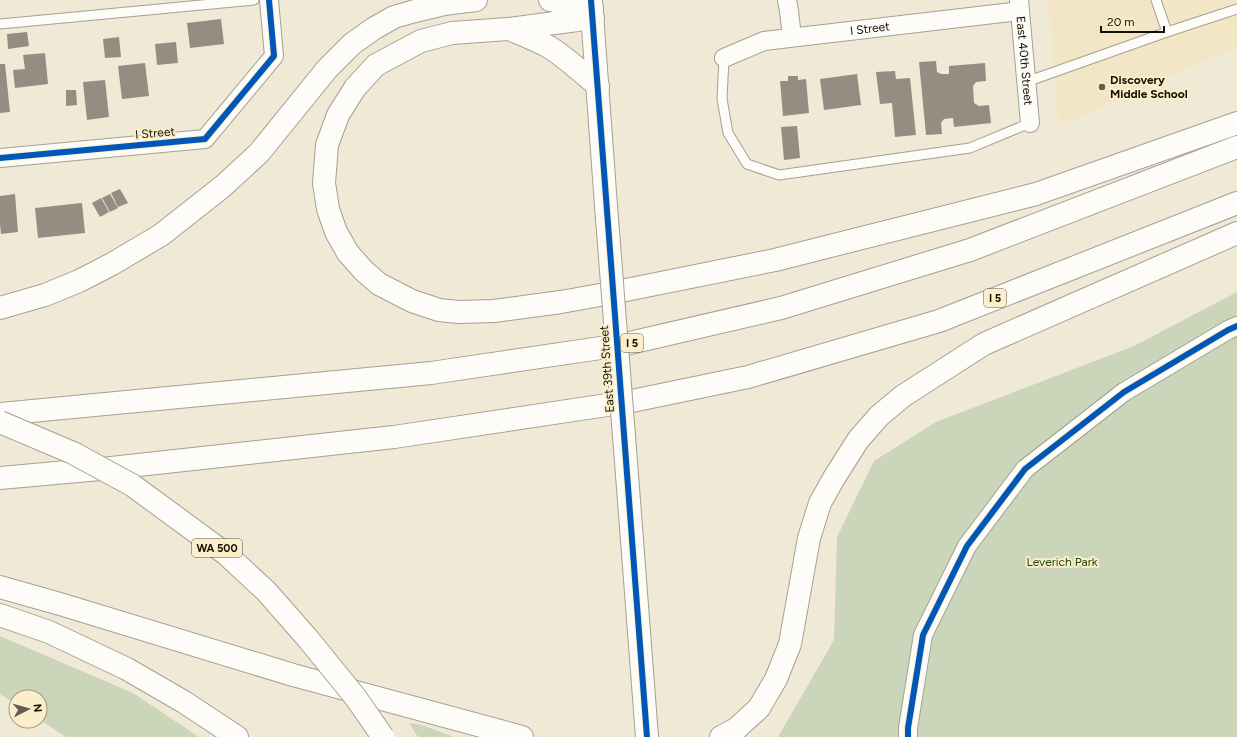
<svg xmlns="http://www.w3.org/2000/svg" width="1237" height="737" viewBox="0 0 1237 737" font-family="Figtree,sans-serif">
	<rect width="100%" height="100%" fill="#f0e9d6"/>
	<path fill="#f2e6c6" d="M1048 0H1237V47L1059 126Z"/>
	<g fill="#cbd5ba">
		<path d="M1237 292V737H778L834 640 837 537 874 461 936 422 1134 346Z"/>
		<path d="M0 636 133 693 199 737H66L40 720V697H16V704L0 694Z"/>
		<path d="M409 723 422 725 454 737H418Z"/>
	</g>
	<g fill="#978c81">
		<path d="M221 19 224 44 190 48 187 23Z"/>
		<path d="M27 32 29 46 8 49 7 34Z"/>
		<path d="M119 37 121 57 105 58 103 39Z"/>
		<path d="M176 42 178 63 157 65 155 44Z"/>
		<path d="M45 53 48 84 15 88 13 70 25 69 23 55Z"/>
		<path d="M936 61 937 72 941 74H949V66L985 63 986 81 976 82 973 86 974 103 979 106 989 105 991 123 954 127 953 118 944 119 941 123 942 134 926 135 919 62Z"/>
		<path d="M145 63 149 96 122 99 118 66Z"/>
		<path d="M0 64H5L10 112 0 113Z"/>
		<path d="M895 71 896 79 910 78 916 135 895 137 892 103 880 104 876 72Z"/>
		<path d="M857 74 861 105 824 110 820 79Z"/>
		<path d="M788 76H798V80L806 79 809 113 783 116 780 81H788Z"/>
		<path d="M105 80 109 117 87 120 83 82Z"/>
		<path d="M66 90H76L77 105 66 106Z"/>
		<path d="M797 126 800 158 784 160 781 127Z"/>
		<path d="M120 189 128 203 118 207 111 193Z"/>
		<path d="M15 194 18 232 1 234 0 224V196Z"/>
		<path d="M110 194 118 208 110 212 102 198Z"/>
		<path d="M101 198 109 212 100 217 92 203Z"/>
		<path d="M82 203 85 233 38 238 35 208Z"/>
	</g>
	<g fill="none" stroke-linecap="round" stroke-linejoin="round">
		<g stroke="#a5a091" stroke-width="11">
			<g id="service">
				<path d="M1156 0 1167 32"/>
				<path d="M0 24 254 0"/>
				<path d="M724 58 722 99 728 133 747 164 779 175 970 148 1030 123"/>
				<path d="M1026 82 1167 32 1237 9"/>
			</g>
		</g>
		<g stroke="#a5a091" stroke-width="20">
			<g id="minor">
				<path d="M787 0 789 11 792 37"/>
				<path id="s1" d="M1019 0 1030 123"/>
				<path id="s2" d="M724 58 764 41 1020 11"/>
				<path d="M0 158 205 139 274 56 269 0"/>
				<path d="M908 737V728L923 635 967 546 1025 469 1124 392 1228 330 1237 326"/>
			</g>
		</g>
		<g stroke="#a5a091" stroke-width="24">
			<g id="secondary">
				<path d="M591 0 606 206"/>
				<path d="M627 475 647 737"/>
			</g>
		</g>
		<g stroke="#a5a091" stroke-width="24">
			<g id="motorway">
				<path d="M550 0 592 9"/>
				<path d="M593 18 508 29 452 33 421 41 376 65 355 88 338 115 327 145 324 183 328 209 336 232 348 253 364 271 379 284 412 301 439 310 458 312 494 311 561 302 611 293 775 260 1036 194 1237 123"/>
				<path d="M509 29C523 35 536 40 549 47 567 58 582 73 598 86"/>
				<path d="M0 308 45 295 79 281 112 264 161 235 222 187 259 153 327 69 352 44 373 29 394 17 415 11 444 4 476 0"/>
				<path d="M0 414 431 373 621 345 781 308 970 250 1237 147"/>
				<path d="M0 478 111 468 394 437 627 402 748 377 939 321 1237 203"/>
				<path d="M0 587 60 604 293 675 522 737"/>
				<path d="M0 615 49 632 127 669 184 702 237 737"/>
				<path d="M721 737 736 729 759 708 776 679 790 644 809 538 820 503 834 478 858 440 879 416 903 396 984 344 1237 233"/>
			</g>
		</g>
		<use href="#service" stroke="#fdfcf9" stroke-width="9"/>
		<use href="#minor" stroke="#fdfcf9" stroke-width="18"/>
		<use href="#secondary" stroke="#fdfcf9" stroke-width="22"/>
		<use href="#motorway" stroke="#fdfcf9" stroke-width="22"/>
		<g stroke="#a5a091" stroke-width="24" stroke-linecap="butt">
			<path id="secondary-bridge" d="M606 206 627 475"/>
		</g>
		<g stroke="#a5a091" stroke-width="24" stroke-linecap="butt">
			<path id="motorway-bridge" d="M0 422 73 453 132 485 226 554 266 591 309 640 356 698 383 737"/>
		</g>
		<use href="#secondary-bridge" stroke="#fdfcf9" stroke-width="22"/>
		<use href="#motorway-bridge" stroke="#fdfcf9" stroke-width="22"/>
		<g stroke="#fbeecb" stroke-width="8">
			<g id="cycleway">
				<path d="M591 0 647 737"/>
				<path d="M0 158 205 139 274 56 269 0"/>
				<path d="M908 737V728L923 635 967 546 1025 469 1124 392 1228 330 1237 326"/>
			</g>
		</g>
		<use href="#cycleway" stroke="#0057b8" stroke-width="6"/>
	</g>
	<circle fill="#625d4e" stroke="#fbeecb" stroke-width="1.5" cx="1102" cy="87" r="4"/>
	<g text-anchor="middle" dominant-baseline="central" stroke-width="4" stroke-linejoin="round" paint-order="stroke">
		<g fill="#fbeecb" stroke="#5b5340" stroke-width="1">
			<rect x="984" y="289" width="22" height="18" rx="3"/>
			<rect x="621" y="334" width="22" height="18" rx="3"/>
			<rect x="192" y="539" width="50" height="18" rx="3"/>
		</g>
		<g font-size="11" font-weight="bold" fill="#161105">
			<text x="995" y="298">I 5</text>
			<text x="632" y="343">I 5</text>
			<text x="217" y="548">WA 500</text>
		</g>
		<g font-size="12" fill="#161105" stroke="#fbeecb">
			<text stroke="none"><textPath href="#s2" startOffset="150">I Street</textPath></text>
			<text stroke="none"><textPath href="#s1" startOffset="61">East 40th Street</textPath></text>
			<text transform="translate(155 133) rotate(-5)">I Street</text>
			<text transform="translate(607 369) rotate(-94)">East 39th Street</text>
		</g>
		<g font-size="12" font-weight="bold" fill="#161105" stroke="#fbeecb" text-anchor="start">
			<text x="1110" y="80">Discovery<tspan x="1110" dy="14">Middle School</tspan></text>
		</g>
		<g font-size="12" fill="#204809" stroke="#fbeecb">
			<text x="1062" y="562">Leverich Park</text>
		</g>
	</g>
	<g transform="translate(28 709) rotate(84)"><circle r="19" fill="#fbeecb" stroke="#9f967c"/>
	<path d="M0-3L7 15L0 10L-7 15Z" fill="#625d4e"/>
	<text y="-6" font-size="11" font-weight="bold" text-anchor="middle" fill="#161105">N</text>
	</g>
	<path d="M1101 26v6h63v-6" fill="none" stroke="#161105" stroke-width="2"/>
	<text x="1107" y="26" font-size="12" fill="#161105" stroke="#fbeecb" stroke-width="3" paint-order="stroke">20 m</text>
</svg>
